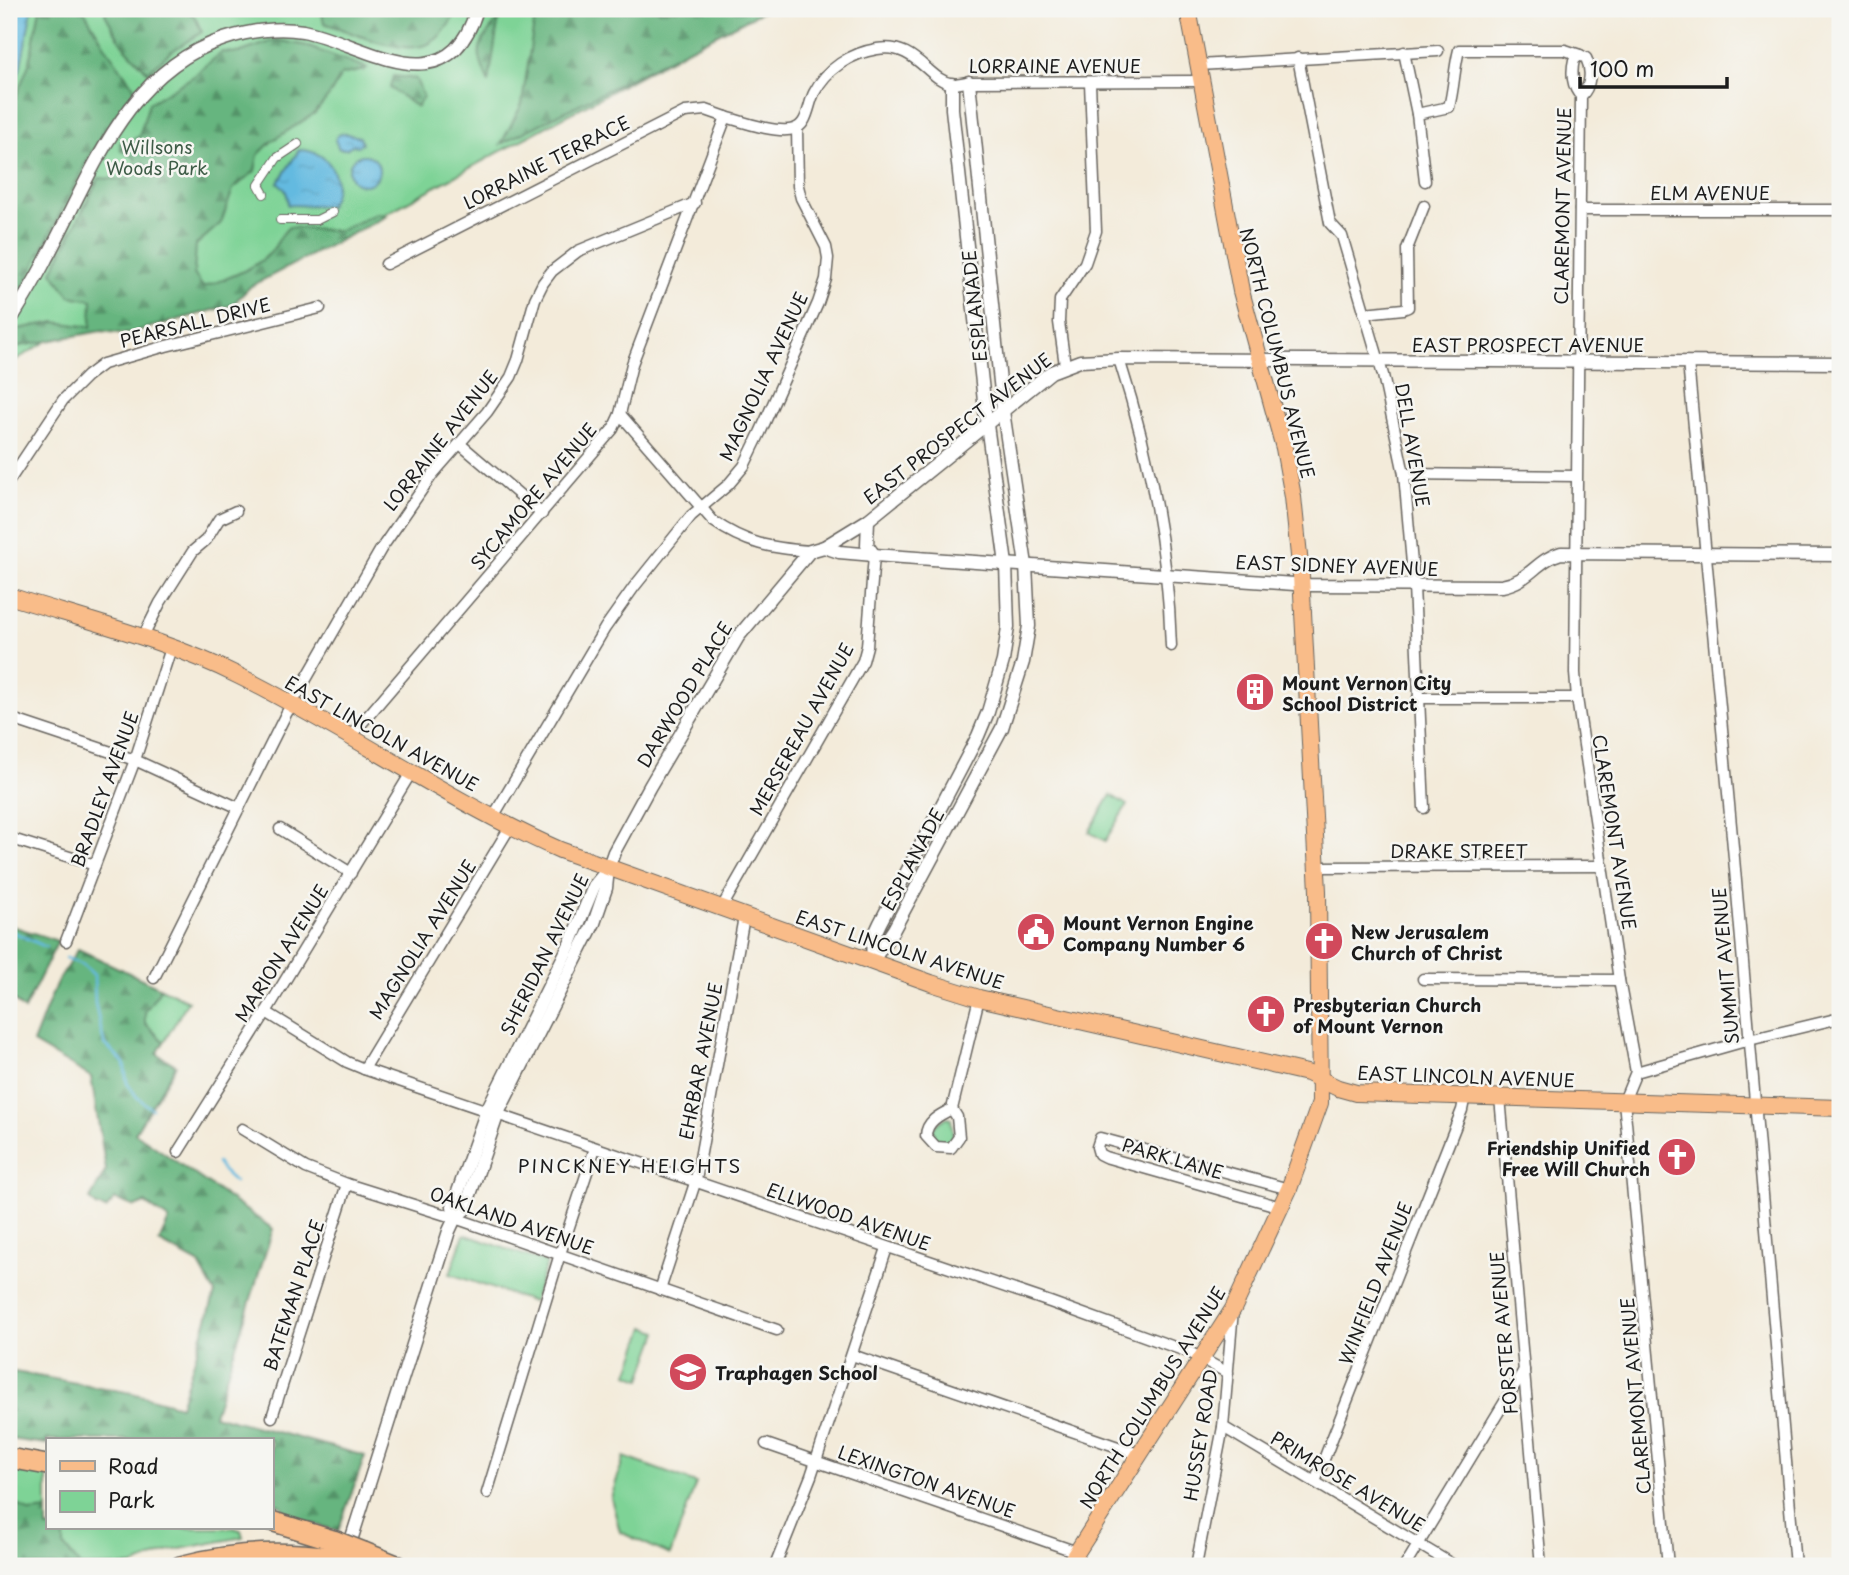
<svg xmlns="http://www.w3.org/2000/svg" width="1849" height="1575" viewBox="0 0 1849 1575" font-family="'Playpen Sans',sans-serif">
	<defs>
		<pattern id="forest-firs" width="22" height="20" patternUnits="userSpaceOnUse" patternTransform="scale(1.75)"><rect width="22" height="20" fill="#66b57f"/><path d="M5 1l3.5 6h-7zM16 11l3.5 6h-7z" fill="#539267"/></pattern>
		<pattern id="water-ripples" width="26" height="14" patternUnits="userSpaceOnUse" patternTransform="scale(1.75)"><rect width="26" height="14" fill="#63bae0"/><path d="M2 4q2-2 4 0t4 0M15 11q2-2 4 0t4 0" fill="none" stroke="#559fc0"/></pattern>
	</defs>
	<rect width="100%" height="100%" fill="#f6f6f2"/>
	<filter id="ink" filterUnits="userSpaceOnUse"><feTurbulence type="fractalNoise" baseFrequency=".0143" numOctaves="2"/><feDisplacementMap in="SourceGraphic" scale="14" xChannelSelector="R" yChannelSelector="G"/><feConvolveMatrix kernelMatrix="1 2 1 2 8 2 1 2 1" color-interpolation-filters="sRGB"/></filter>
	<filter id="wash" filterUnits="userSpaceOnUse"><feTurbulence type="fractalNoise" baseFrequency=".00686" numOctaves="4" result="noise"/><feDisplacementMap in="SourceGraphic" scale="28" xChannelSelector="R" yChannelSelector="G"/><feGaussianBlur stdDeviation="1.57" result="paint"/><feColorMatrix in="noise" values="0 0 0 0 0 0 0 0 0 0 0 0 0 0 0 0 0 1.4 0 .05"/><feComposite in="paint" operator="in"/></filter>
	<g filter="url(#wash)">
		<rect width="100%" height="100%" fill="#f3ebda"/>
		<g fill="#7ed396" stroke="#4d7859" stroke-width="2">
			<path d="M9 9H762L387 213 256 274 91 327 74 325 9 364Z"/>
			<path d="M1111 795 1127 805 1105 841 1089 832Z"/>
			<path d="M161 988 188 1001 164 1042 145 1023V1012Z"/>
			<path d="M947 1117 951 1119 953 1136 948 1143 940 1144 932 1136C932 1126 938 1122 947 1117Z"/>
			<path d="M464 1234 547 1263 533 1302 450 1274Z"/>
			<path d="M645 1327 658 1332 641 1379 628 1374Z"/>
			<path d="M624 1457 696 1483 670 1555 620 1532 611 1498Z"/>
			<path d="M9 1469 47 1476V1528H234L241 1530 243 1537 170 1551 132 1566H9Z"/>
		</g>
		<g fill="url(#forest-firs)" stroke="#41684e" stroke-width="2">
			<path d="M40 9H83L107 49 134 87V92L112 121 87 161 24 285 16 294 9 296V114L29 64Z"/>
			<path d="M106 9H187L195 17 202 32 169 53 148 72 122 44 105 14Z"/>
			<path d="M321 9H459C451 21 441 40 426 45 398 55 352 32 324 23Z"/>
			<path d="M536 9H767L501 144 522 104Z"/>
			<path d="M499 17 489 82V83C473 47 478 48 499 17Z"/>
			<path d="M276 40 303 45 367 68 364 70 341 75 331 93 315 113 272 141 258 155 255 171 233 189 221 223 196 245 194 274 203 287C221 281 256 268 269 254 277 246 279 235 289 227L339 231 377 213 387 216 251 286 232 305 126 334 101 331 15 347 9 351V336L13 330 55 322 91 327 92 300 70 296 52 272 99 178 128 180 135 167V158L121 150 120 143 139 137 149 103 194 76 222 52 238 53Z"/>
			<path d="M393 76 416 79 423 97 417 107 390 88Z"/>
			<path d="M9 925 58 941 24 1010 9 995Z"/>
			<path d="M78 949 161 988 145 1012V1023L164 1042 157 1054 176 1065 135 1133 273 1229 214 1415 365 1456 338 1531 285 1516 282 1506 271 1502V1440H47V1444L9 1439V1371L132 1393 180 1406 215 1293 198 1263 159 1242 169 1220 145 1203 135 1207 115 1199 106 1209 96 1206 90 1199 106 1170 91 1077 33 1043 56 984Z"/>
			<path d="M9 1499 30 1512 47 1510V1528H64V1546L80 1566H9Z"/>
		</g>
		<g fill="url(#water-ripples)" stroke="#406b7e" stroke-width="2">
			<path d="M9 9H32L20 70 9 94Z"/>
			<path d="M343 133 360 137 362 143 358 146 352 145 346 149H339L335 140 338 135Z"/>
			<path d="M299 150C330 150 346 180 329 206L288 205C288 195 286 188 278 183Z"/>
			<circle cx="364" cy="170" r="15"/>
		</g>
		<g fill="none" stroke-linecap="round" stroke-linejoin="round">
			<g stroke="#63bae0" stroke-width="2.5">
				<path d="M9 930 46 947"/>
				<path d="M66 958 83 965 94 975 95 1003 104 1043 124 1063 127 1083 137 1097 152 1109"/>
				<path d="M217 1163 222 1170 235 1182"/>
			</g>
		</g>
	</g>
	<g filter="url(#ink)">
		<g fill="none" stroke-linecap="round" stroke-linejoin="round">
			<g stroke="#67645e" stroke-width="10">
				<g id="pedestrian">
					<path d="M264 194 259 185 277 158 298 144"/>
					<path d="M280 220H317L333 212"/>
				</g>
			</g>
			<g stroke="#67645e" stroke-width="13">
				<g id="minor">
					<path d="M1404 52 1417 114 1425 181"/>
					<path d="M1298 58 1330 223 1342 236 1383 375 1404 474 1414 586 1424 808"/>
					<path d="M1199 65 1438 51"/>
					<path d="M1581 96C1572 87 1571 72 1574 60L1580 55 1586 58C1592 70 1591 87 1581 96L1575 673 1577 698 1619 980 1636 1072 1624 1101 1668 1566"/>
					<path d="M1417 114 1449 107C1454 88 1454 69 1459 50H1565L1580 55"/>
					<path d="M1580 210H1840"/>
					<path d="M386 264 685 112 706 110 726 117"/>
					<path d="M1364 313 1403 309 1408 307 1407 249 1424 206"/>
					<path d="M1119 359C1149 452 1168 548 1171 646"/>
					<path d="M1688 362 1734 858 1795 1566"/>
					<path d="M1065 365 1059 322 1060 300 1085 263 1096 231 1090 83"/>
					<path d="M620 414 713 521C746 544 771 548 810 551"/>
					<path d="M460 444 542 514"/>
					<path d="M1404 474 1576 476"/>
					<path d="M9 481 63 400 87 376 103 364 166 346 320 308"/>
					<path d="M142 639 160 603 193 551 206 540 219 519 236 511"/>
					<path d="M1418 698H1577"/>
					<path d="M9 718 135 760 239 808"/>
					<path d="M350 737 613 429 620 414 632 364 726 117C743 122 777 134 794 129 808 125 808 105 814 93 826 69 851 53 877 49 916 42 928 81 953 84 957 84 964 82 969 82L1200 81"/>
					<path d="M493 817 605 628 634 587 691 516 728 485 744 466 760 433 818 303 826 279 828 258 826 247 801 198 798 186 797 128"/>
					<path d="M280 829 351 873"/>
					<path d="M9 838 95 865"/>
					<path d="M1316 867 1603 866"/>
					<path d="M721 909 863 661 867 646 874 555"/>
					<path d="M66 941 135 760 171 648"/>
					<path d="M154 978 286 714 381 549 432 475 487 412 511 377 518 360 535 299 543 283 552 271 578 251 695 203"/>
					<path d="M1423 979 1619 980"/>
					<path d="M266 1012 347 1062 364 1069 1050 1302 1191 1353 1228 1373"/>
					<path d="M364 1069 510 827"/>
					<path d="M1636 1072 1749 1040 1840 1018"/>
					<path d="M1500 1097 1541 1566"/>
					<path d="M952 1109C939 1115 926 1122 926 1136L936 1147 951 1148 959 1137 957 1117 952 1109 979 998"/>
					<path d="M242 1129 306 1168 347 1184 455 1218 777 1330"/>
					<path d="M178 1152 266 1012 412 771"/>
					<path d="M1281 1207 1105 1157 1099 1154 1097 1147 1100 1138 1289 1189"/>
					<path d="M660 1290 696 1180 744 917"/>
					<path d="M852 1355 1141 1455"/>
					<path d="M272 1417 347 1184"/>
					<path d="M1223 1427 1455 1566"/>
					<path d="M766 1444 1077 1552"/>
					<path d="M1315 1482 1462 1110 1465 1096"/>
					<path d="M487 1493 560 1254 595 1148"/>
					<path d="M775 1566 811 1476 887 1248"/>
					<path d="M1196 1566 1223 1427 1233 1310"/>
					<path d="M1405 1566 1524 1370"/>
				</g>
			</g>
			<g stroke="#67645e" stroke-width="15">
				<g id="tertiary">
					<path d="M9 323C22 302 35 281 46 259 91 176 125 71 224 39 249 31 277 27 303 31 365 43 447 109 477 9"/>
					<path d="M868 520 867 545 874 555"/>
					<path d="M824 547 839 552 874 555 1309 585 1502 586C1530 581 1536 560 1561 553L1840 555"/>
					<path d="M872 960 873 938 880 923 978 736 988 712 1003 661 1008 627 1006 564 985 410 952 109V84"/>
					<path d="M872 962 894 929 1002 728 1023 662 1029 626 1026 565 1003 411 969 82"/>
					<path d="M455 1218 453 1206 487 1110 570 944 594 886 608 869"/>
					<path d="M348 1550 449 1231 455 1218 465 1209 498 1113 594 923 606 888 608 869 614 852 650 786 738 637 810 551 824 547 868 520 1051 372 1080 361 1119 359 1840 363"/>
				</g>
			</g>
			<g stroke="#67645e" stroke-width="18">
				<g id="primary">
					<path d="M9 596C85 620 167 640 239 676 348 730 449 801 560 850L931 983 979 998 1307 1073 1338 1088 1356 1093 1840 1108"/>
					<path d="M1068 1566 1233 1309 1289 1189 1320 1103 1318 891 1301 575 1293 497 1284 448 1241 291 1188 9"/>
				</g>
			</g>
			<g stroke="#67645e" stroke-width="22">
				<g id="motorway">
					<path d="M9 1458 47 1465"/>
					<path d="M271 1521 336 1541"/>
					<path d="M364 1552 399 1566"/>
					<path d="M180 1566C231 1552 280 1550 332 1557"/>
				</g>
			</g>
			<use href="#pedestrian" stroke="#fff" stroke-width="8"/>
			<use href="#minor" stroke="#fff" stroke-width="10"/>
			<use href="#tertiary" stroke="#fff" stroke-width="12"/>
			<use href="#primary" stroke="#f9bc89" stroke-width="16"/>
			<use href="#motorway" stroke="#f9bc89" stroke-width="19"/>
			<path stroke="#1c1c1c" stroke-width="2.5" stroke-dasharray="10 5" stroke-linecap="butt" d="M1817 9 1840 15"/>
			<g stroke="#67645e" stroke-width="22" stroke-linecap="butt">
				<g id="motorway-bridge">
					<path d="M336 1541 364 1552"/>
					<path d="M332 1557 361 1562"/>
				</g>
			</g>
			<use href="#motorway-bridge" stroke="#f9bc89" stroke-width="19"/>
		</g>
	</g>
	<defs>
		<g id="building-disc" transform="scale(2.0125)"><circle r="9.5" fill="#d1495b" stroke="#f6f6f2"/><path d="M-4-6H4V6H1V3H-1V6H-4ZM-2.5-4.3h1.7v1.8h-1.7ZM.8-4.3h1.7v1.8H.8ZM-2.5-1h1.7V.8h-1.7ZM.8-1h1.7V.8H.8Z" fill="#fff"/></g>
		<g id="civic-disc" transform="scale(2.0125)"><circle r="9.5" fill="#d1495b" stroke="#f6f6f2"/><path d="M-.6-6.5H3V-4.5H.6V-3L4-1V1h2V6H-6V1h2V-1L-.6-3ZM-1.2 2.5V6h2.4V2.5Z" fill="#fff"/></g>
		<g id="church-disc" transform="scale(2.0125)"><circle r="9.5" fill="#d1495b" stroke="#f6f6f2"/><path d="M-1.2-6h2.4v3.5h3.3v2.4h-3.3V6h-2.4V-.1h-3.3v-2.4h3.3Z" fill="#fff"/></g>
		<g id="school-disc" transform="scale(2.0125)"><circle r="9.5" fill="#d1495b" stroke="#f6f6f2"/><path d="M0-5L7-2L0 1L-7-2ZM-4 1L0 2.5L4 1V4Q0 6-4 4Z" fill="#fff"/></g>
	</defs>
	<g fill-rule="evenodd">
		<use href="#building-disc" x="1255" y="692"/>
		<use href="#civic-disc" x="1036" y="932"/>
		<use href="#church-disc" x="1324" y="941"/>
		<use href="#church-disc" x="1266" y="1014"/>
		<use href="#church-disc" x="1677" y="1157"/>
		<use href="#school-disc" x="688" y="1372"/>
	</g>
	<g text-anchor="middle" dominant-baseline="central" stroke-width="5" stroke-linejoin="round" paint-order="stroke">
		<g font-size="18" fill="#1c1c1c" stroke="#f6f6f2">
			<text x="1055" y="65">LORRAINE AVENUE</text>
			<text transform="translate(546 162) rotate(-27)">LORRAINE TERRACE</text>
			<text x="1710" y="192">ELM AVENUE</text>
			<text transform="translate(1562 206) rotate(-89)">CLAREMONT AVENUE</text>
			<text transform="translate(974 306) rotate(-96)">ESPLANADE</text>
			<text transform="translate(195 322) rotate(-14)">PEARSALL DRIVE</text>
			<text x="1528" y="344">EAST PROSPECT AVENUE</text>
			<text transform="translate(1278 353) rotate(76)">NORTH COLUMBUS AVENUE</text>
			<text transform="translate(763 376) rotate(-65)">MAGNOLIA AVENUE</text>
			<text transform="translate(957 428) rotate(-38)">EAST PROSPECT AVENUE</text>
			<text transform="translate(440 440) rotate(-52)">LORRAINE AVENUE</text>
			<text transform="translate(1413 445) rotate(80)">DELL AVENUE</text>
			<text transform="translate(533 496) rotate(-50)">SYCAMORE AVENUE</text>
			<text transform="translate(1337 565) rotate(2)">EAST SIDNEY AVENUE</text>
			<text transform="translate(684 694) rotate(-59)">DARWOOD PLACE</text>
			<text transform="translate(801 729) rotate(-61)">MERSEREAU AVENUE</text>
			<text transform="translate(382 733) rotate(29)">EAST LINCOLN AVENUE</text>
			<text transform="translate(104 789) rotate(-70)">BRADLEY AVENUE</text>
			<text transform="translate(1615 832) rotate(81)">CLAREMONT AVENUE</text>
			<text x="1459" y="850">DRAKE STREET</text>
			<text transform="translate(912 859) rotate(-62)">ESPLANADE</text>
			<text transform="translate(422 939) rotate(-58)">MAGNOLIA AVENUE</text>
			<text transform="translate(900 949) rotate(18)">EAST LINCOLN AVENUE</text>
			<text transform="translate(281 953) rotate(-58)">MARION AVENUE</text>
			<text transform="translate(544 954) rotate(-64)">SHERIDAN AVENUE</text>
			<text transform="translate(1725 966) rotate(-95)">SUMMIT AVENUE</text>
			<text transform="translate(700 1061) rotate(-79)">EHRBAR AVENUE</text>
			<text transform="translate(1466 1076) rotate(2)">EAST LINCOLN AVENUE</text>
			<text transform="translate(1173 1158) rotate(16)">PARK LANE</text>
			<text transform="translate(849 1216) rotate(19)">ELLWOOD AVENUE</text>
			<text transform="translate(512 1220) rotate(19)">OAKLAND AVENUE</text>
			<text transform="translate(1375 1283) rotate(-69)">WINFIELD AVENUE</text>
			<text transform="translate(293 1295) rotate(-72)">BATEMAN PLACE</text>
			<text transform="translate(1503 1333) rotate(-95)">FORSTER AVENUE</text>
			<text transform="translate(1635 1396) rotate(-95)">CLAREMONT AVENUE</text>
			<text transform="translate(1152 1397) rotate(-58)">NORTH COLUMBUS AVENUE</text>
			<text transform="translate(1200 1435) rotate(-81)">HUSSEY ROAD</text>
			<text transform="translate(927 1481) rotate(19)">LEXINGTON AVENUE</text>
			<text transform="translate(1348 1481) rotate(31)">PRIMROSE AVENUE</text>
		</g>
		<g font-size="18" fill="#3e5c47" stroke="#f6f6f2">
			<text x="157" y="146">Willsons<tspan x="157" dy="21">Woods Park</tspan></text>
		</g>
		<g font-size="18" font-weight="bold" fill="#1c1c1c" stroke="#f6f6f2" text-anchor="start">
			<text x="1282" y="682">Mount Vernon City<tspan x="1282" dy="21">School District</tspan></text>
			<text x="1063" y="922">Mount Vernon Engine<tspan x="1063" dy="21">Company Number 6</tspan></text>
			<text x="1351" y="931">New Jerusalem<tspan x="1351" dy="21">Church of Christ</tspan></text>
			<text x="1293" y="1004">Presbyterian Church<tspan x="1293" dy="21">of Mount Vernon</tspan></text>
			<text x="1650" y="1147" text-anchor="end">Friendship Unified<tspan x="1650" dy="21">Free Will Church</tspan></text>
			<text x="715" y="1372">Traphagen School</text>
		</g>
		<g font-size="19" letter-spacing="2" fill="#1c1c1c" stroke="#f6f6f2">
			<text x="630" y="1165">PINCKNEY HEIGHTS</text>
		</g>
	</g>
	<rect width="1849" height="1575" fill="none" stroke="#f6f6f2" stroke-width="35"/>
	<rect x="46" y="1438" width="228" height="91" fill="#f6f6f2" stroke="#9f9f9c" stroke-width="2"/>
	<rect x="60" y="1461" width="35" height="10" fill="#f9bc89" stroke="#9f9f9c" stroke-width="2"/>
	<text x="108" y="1474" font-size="21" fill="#1c1c1c">Road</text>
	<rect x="60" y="1491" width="35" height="21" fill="#7ed396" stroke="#9f9f9c" stroke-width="2"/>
	<text x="108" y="1508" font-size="21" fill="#1c1c1c">Park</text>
	<path d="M1580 77v10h147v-10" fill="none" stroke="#1c1c1c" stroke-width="3.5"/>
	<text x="1590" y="77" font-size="21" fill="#1c1c1c" stroke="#f6f6f2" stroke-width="5" paint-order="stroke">100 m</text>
</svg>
